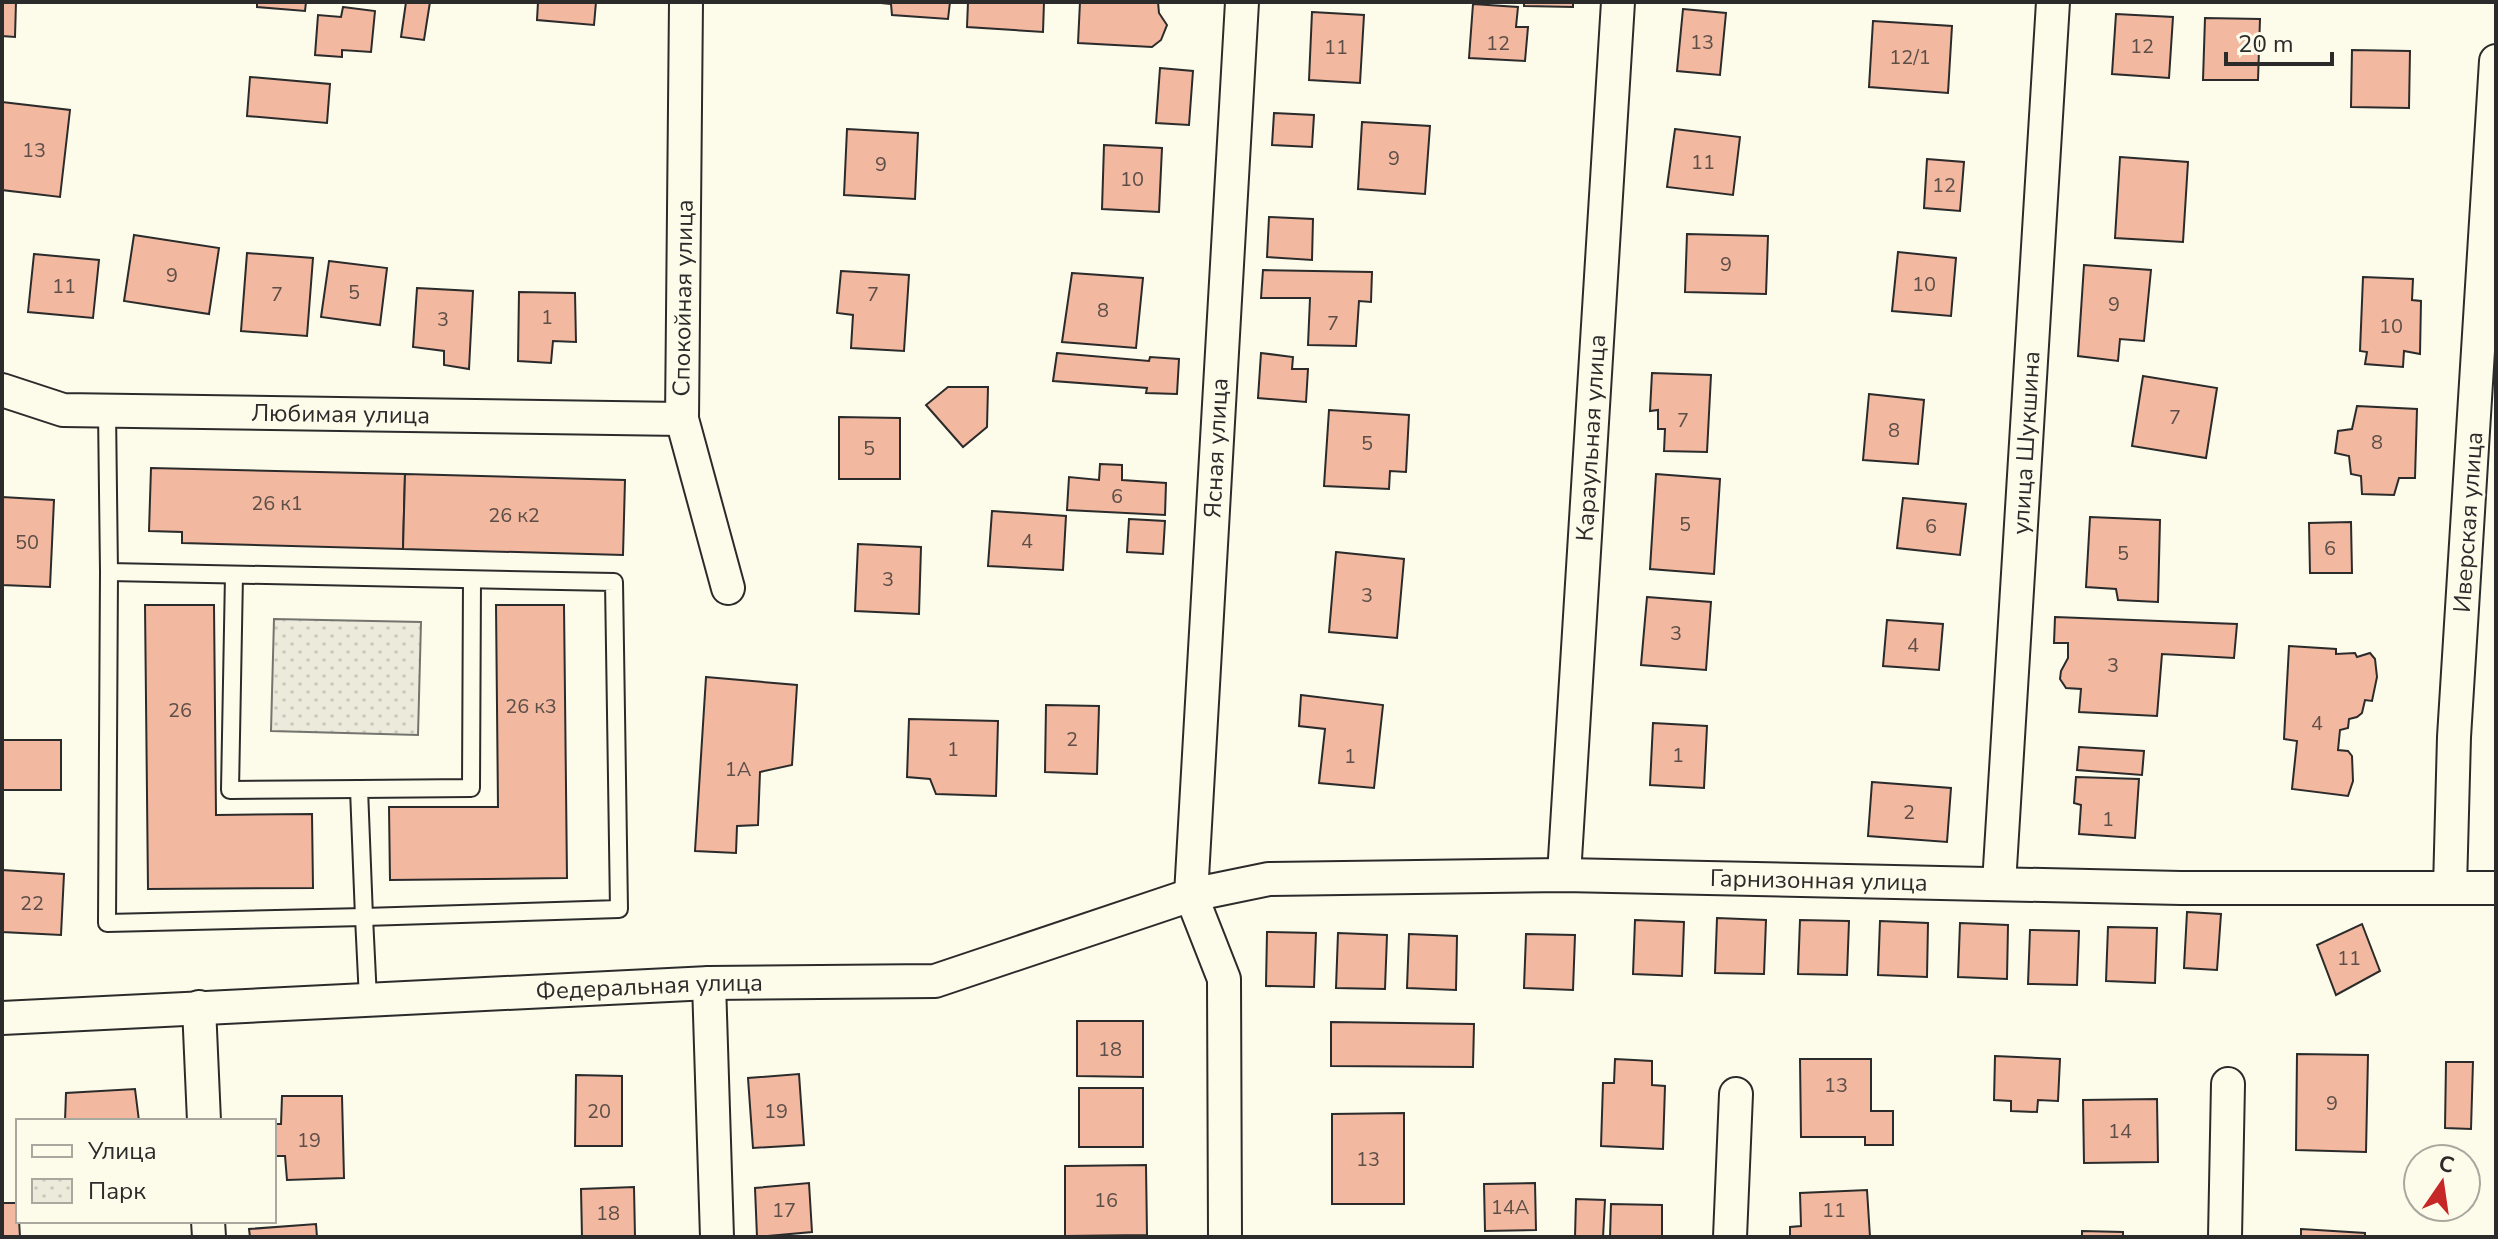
<svg xmlns="http://www.w3.org/2000/svg" width="2498" height="1239" viewBox="0 0 2498 1239" font-family="'Nunito Sans',sans-serif">
	<defs>
		<pattern id="park-dots" width="8" height="8" patternUnits="userSpaceOnUse" patternTransform="scale(2)"><rect width="8" height="8" fill="#ecebdb"/><path d="M2 2h.1M6 6h.1" fill="none" stroke="#cbcabc" stroke-width="1.8" stroke-linecap="round"/></pattern>
	</defs>
	<rect width="100%" height="100%" fill="#fdfbea"/>
	<path fill="url(#park-dots)" stroke="#74746e" stroke-width="2" d="M274 619 421 622 418 735 271 731Z"/>
	<g fill="#f2b8a0" stroke="#2b2b2b" stroke-width="2">
		<path d="M2 2H16L15 37 2 36Z"/>
		<path d="M257 2H306L305 11 257 7Z"/>
		<path d="M406 2H430L424 40 401 37Z"/>
		<path d="M538 2H596L594 25 537 20Z"/>
		<path d="M950 2 948 19 892 15 891 4 881 3Z"/>
		<path d="M968 2H1044L1043 32 967 27Z"/>
		<path d="M1080 2H1158L1159 13 1167 25 1161 40 1152 47 1078 43Z"/>
		<path d="M1524 2H1573V7L1524 6Z"/>
		<path d="M1473 4 1518 7 1516 27H1528L1525 61 1469 58Z"/>
		<path d="M343 7 375 11 371 52 342 50V57L315 55 318 15 341 17Z"/>
		<path d="M1683 9 1726 13 1720 75 1677 71Z"/>
		<path d="M1312 12 1364 15 1360 83 1309 80Z"/>
		<path d="M2116 14 2173 17 2169 78 2112 74Z"/>
		<path d="M2205 18 2260 19 2258 80H2203Z"/>
		<path d="M1873 21 1952 26 1948 93 1869 87Z"/>
		<path d="M2352 50 2410 51 2409 108 2351 107Z"/>
		<path d="M1160 68 1193 71 1189 125 1156 123Z"/>
		<path d="M250 77 330 84 327 123 247 116Z"/>
		<path d="M2 102 70 110 60 197 2 190Z"/>
		<path d="M1274 113 1314 115 1312 147 1272 145Z"/>
		<path d="M1362 122 1430 126 1425 194 1358 189Z"/>
		<path d="M847 129 918 133 915 199 844 195Z"/>
		<path d="M1675 129 1740 137 1733 195 1667 187Z"/>
		<path d="M1104 145 1162 148 1159 212 1102 209Z"/>
		<path d="M2120 157 2188 162 2183 242 2115 238Z"/>
		<path d="M1927 159 1964 162 1960 211 1924 208Z"/>
		<path d="M1269 217 1313 219 1312 260 1267 257Z"/>
		<path d="M1687 234 1768 236 1766 294 1685 292Z"/>
		<path d="M134 235 219 248 209 314 124 301Z"/>
		<path d="M1898 252 1956 258 1951 316 1892 311Z"/>
		<path d="M247 253 313 258 307 336 241 331Z"/>
		<path d="M34 254 99 260 93 318 28 312Z"/>
		<path d="M329 261 387 268 380 325 321 317Z"/>
		<path d="M2084 265 2151 270 2144 341 2120 339 2118 361 2078 356Z"/>
		<path d="M1263 270 1372 272 1371 302 1359 301 1356 346 1308 345 1310 298H1261Z"/>
		<path d="M841 271 909 275 904 351 851 348 853 315 837 313Z"/>
		<path d="M1072 273 1143 278 1136 348 1062 342Z"/>
		<path d="M2363 277 2413 279 2412 300 2421 301 2420 354 2404 351 2403 367 2365 364 2367 352 2360 351Z"/>
		<path d="M417 288 473 291 469 369 444 365V351L413 347Z"/>
		<path d="M519 292 575 293 576 342 553 341 551 363 518 361Z"/>
		<path d="M1057 353 1149 361 1150 357 1179 359 1177 394 1146 393 1147 388 1053 381Z"/>
		<path d="M1261 353 1293 357 1292 369H1308L1306 402 1258 398Z"/>
		<path d="M1652 373 1711 375 1707 452 1664 451 1665 429H1658V410L1650 411Z"/>
		<path d="M2143 376 2217 388 2206 458 2132 446Z"/>
		<path d="M948 387H988L987 427 963 447 926 405Z"/>
		<path d="M1869 394 1924 400 1918 464 1863 460Z"/>
		<path d="M2357 406 2417 409 2415 478H2399L2394 495 2362 494 2361 476 2351 474 2349 456 2335 453 2338 431 2352 429Z"/>
		<path d="M1329 410 1409 415 1406 472 1390 471 1389 489 1324 486Z"/>
		<path d="M839 417 900 418V479H839Z"/>
		<path d="M1100 464 1122 465V480L1166 483 1165 515 1067 510 1069 477 1099 480Z"/>
		<path d="M151 468 405 474 403 549 182 543V532L149 531Z"/>
		<path d="M405 474 625 480 623 555 403 549Z"/>
		<path d="M1656 474 1720 479 1714 574 1650 569Z"/>
		<path d="M2 497 54 500 50 587 2 585Z"/>
		<path d="M1903 498 1966 504 1960 555 1897 548Z"/>
		<path d="M992 511 1066 516 1063 570 988 566Z"/>
		<path d="M2090 517 2160 520 2158 602 2118 600 2116 589 2086 587Z"/>
		<path d="M1129 519 1165 521 1163 554 1127 552Z"/>
		<path d="M2351 522 2352 573H2310L2309 523Z"/>
		<path d="M858 544 921 547 919 614 855 611Z"/>
		<path d="M1336 552 1404 559 1397 638 1329 632Z"/>
		<path d="M1647 597 1711 602 1706 670 1641 665Z"/>
		<path d="M145 605H214L216 815 312 814 313 888 148 889Z"/>
		<path d="M496 605H564L567 878 390 880 389 807H498Z"/>
		<path d="M2055 617 2237 624 2234 658 2162 654 2157 716 2079 712 2081 689 2066 688 2060 679 2061 671 2068 658V643H2054Z"/>
		<path d="M1887 620 1943 624 1939 670 1883 666Z"/>
		<path d="M2289 646 2336 649V654L2355 653 2357 657 2370 653 2375 659 2377 677 2372 701 2365 700 2362 713 2357 717 2349 719 2348 728 2340 730 2338 750 2348 751 2352 756 2353 781 2348 796 2292 789 2297 741 2284 739Z"/>
		<path d="M706 677 797 685 792 765 760 772 758 825 737 826 736 853 695 851Z"/>
		<path d="M1301 695 1383 705 1374 788 1319 783 1325 729 1299 726Z"/>
		<path d="M1046 705 1099 706 1097 774 1045 772Z"/>
		<path d="M909 719 998 721 996 796 936 794 930 779 907 777Z"/>
		<path d="M1653 723 1707 726 1704 788 1650 785Z"/>
		<rect x="2" y="740" width="59" height="50"/>
		<path d="M2079 747 2144 751 2142 775 2077 770Z"/>
		<path d="M2076 777 2139 779 2135 838 2079 834 2081 805 2074 803Z"/>
		<path d="M1872 782 1951 788 1947 842 1868 836Z"/>
		<path d="M2 870 64 874 61 935 2 932Z"/>
		<path d="M2187 912 2221 914 2217 970 2184 968Z"/>
		<path d="M1717 918 1766 920 1764 974 1715 973Z"/>
		<path d="M1635 920 1684 922 1682 976 1633 974Z"/>
		<path d="M1800 920 1849 921 1847 975 1798 974Z"/>
		<path d="M1880 921 1928 923 1927 977 1878 975Z"/>
		<path d="M1960 923 2008 925 2007 979 1958 977Z"/>
		<path d="M2362 924 2380 971 2336 995 2317 945Z"/>
		<path d="M2108 927 2157 928 2155 983 2106 981Z"/>
		<path d="M2030 930 2079 931 2077 985 2028 984Z"/>
		<path d="M1267 932 1316 933 1314 987 1266 986Z"/>
		<path d="M1338 933 1387 935 1385 989 1336 988Z"/>
		<path d="M1409 934 1457 936 1456 990 1407 988Z"/>
		<path d="M1526 934 1575 935 1573 990 1524 988Z"/>
		<path d="M1077 1021H1143V1077L1077 1076Z"/>
		<path d="M1331 1022 1474 1024 1473 1067 1331 1066Z"/>
		<path d="M2297 1054 2368 1055 2366 1152 2296 1150Z"/>
		<path d="M1995 1056 2060 1059 2058 1101 2038 1100 2037 1112 2011 1111V1101L1994 1100Z"/>
		<path d="M1615 1059 1652 1061V1085L1665 1086 1663 1149 1601 1146 1603 1083H1614Z"/>
		<path d="M1800 1059H1871V1111H1893V1145H1865V1137H1801Z"/>
		<path d="M2446 1062H2473L2471 1129 2445 1128Z"/>
		<path d="M799 1074 804 1145 753 1148 748 1078Z"/>
		<path d="M576 1075 622 1076V1146H575Z"/>
		<rect x="1079" y="1088" width="64" height="59"/>
		<path d="M135 1089 139 1121H65L66 1093Z"/>
		<path d="M282 1096H342L344 1178 287 1180 285 1156H274V1124H281Z"/>
		<path d="M2157 1099 2158 1162 2084 1163 2083 1100Z"/>
		<path d="M1404 1113V1204H1332V1114Z"/>
		<path d="M1146 1165 1147 1235 1065 1236V1166Z"/>
		<path d="M809 1183 812 1232 757 1237 755 1188Z"/>
		<path d="M1535 1183 1536 1230 1485 1231 1484 1184Z"/>
		<path d="M634 1187 635 1237H582L581 1189Z"/>
		<path d="M1867 1190 1870 1237H1790V1227L1801 1226 1800 1193Z"/>
		<path d="M1576 1199 1605 1200 1603 1237H1575Z"/>
		<path d="M2 1203H18L20 1237H2Z"/>
		<path d="M1611 1204 1662 1205V1237H1610Z"/>
		<path d="M316 1224 317 1237H250L249 1229Z"/>
		<path d="M2301 1229 2365 1233V1237H2301Z"/>
		<path d="M2082 1231 2123 1232V1237H2082Z"/>
	</g>
	<g fill="none" stroke-linecap="round" stroke-linejoin="round">
		<g stroke="#2b2b2b" stroke-width="20">
			<g id="service">
				<path d="M107 411 109 572 614 582 619 909 364 917 368 999"/>
				<path d="M109 572 107 923 364 917 359 789 471 788 472 580"/>
				<path d="M234 575 230 790 359 789"/>
			</g>
		</g>
		<g stroke="#2b2b2b" stroke-width="36">
			<g id="minor">
				<path d="M686 2 682 419 728 588"/>
				<path id="s1" d="M1242 2 1191 895 1269 879 1564 875 2181 888H2450"/>
				<path d="M2496 61 2454 737 2450 888H2496"/>
				<path id="s2" d="M2 390 63 410 682 419"/>
				<path id="s3" d="M1564 875 1618 2"/>
				<path id="s4" d="M1999 884 2053 2"/>
				<path d="M709 983 717 1237"/>
				<path d="M199 1007 204 1121"/>
				<path id="s5" d="M2 1018 709 983 935 981 1191 895 1224 979 1225 1237"/>
				<path d="M208 1221 209 1237"/>
				<path d="M1730 1237 1736 1094"/>
				<path d="M2225 1237 2228 1084"/>
			</g>
		</g>
		<use href="#service" stroke="#fdfbea" stroke-width="16"/>
		<use href="#minor" stroke="#fdfbea" stroke-width="32"/>
	</g>
	<g text-anchor="middle" dominant-baseline="central" stroke-width="6" stroke-linejoin="round" paint-order="stroke">
		<g font-size="20" fill="#5d4e48">
			<text x="1702" y="42">13</text>
			<text x="1498" y="43">12</text>
			<text x="2142" y="46">12</text>
			<text x="1336" y="47">11</text>
			<text x="1910" y="57">12/1</text>
			<text x="34" y="150">13</text>
			<text x="1394" y="158">9</text>
			<text x="1703" y="162">11</text>
			<text x="881" y="164">9</text>
			<text x="1132" y="179">10</text>
			<text x="1944" y="185">12</text>
			<text x="1726" y="264">9</text>
			<text x="172" y="275">9</text>
			<text x="1924" y="284">10</text>
			<text x="64" y="286">11</text>
			<text x="354" y="292">5</text>
			<text x="277" y="294">7</text>
			<text x="873" y="294">7</text>
			<text x="2114" y="304">9</text>
			<text x="1103" y="310">8</text>
			<text x="547" y="317">1</text>
			<text x="443" y="319">3</text>
			<text x="1333" y="323">7</text>
			<text x="2391" y="326">10</text>
			<text x="2175" y="417">7</text>
			<text x="1683" y="420">7</text>
			<text x="1894" y="430">8</text>
			<text x="2377" y="442">8</text>
			<text x="1367" y="443">5</text>
			<text x="869" y="448">5</text>
			<text x="1117" y="496">6</text>
			<text x="277" y="503">26 к1</text>
			<text x="514" y="515">26 к2</text>
			<text x="1685" y="524">5</text>
			<text x="1931" y="526">6</text>
			<text x="1027" y="541">4</text>
			<text x="27" y="542">50</text>
			<text x="2330" y="548">6</text>
			<text x="2123" y="553">5</text>
			<text x="888" y="579">3</text>
			<text x="1367" y="595">3</text>
			<text x="1676" y="633">3</text>
			<text x="1913" y="645">4</text>
			<text x="2113" y="665">3</text>
			<text x="531" y="706">26 к3</text>
			<text x="180" y="710">26</text>
			<text x="2317" y="723">4</text>
			<text x="1072" y="739">2</text>
			<text x="953" y="749">1</text>
			<text x="1678" y="755">1</text>
			<text x="1350" y="756">1</text>
			<text x="738" y="769">1А</text>
			<text x="1909" y="812">2</text>
			<text x="2108" y="819">1</text>
			<text x="32" y="903">22</text>
			<text x="2349" y="958">11</text>
			<text x="1110" y="1049">18</text>
			<text x="1836" y="1085">13</text>
			<text x="2332" y="1103">9</text>
			<text x="599" y="1111">20</text>
			<text x="776" y="1111">19</text>
			<text x="2120" y="1131">14</text>
			<text x="309" y="1140">19</text>
			<text x="1368" y="1159">13</text>
			<text x="1106" y="1200">16</text>
			<text x="1510" y="1207">14А</text>
			<text x="784" y="1210">17</text>
			<text x="1834" y="1210">11</text>
			<text x="608" y="1213">18</text>
		</g>
		<g font-size="24" fill="#2b2b2b" stroke="#fdfbea">
			<text transform="translate(683 298) rotate(-89)">Спокойная улица</text>
			<text stroke="none"><textPath href="#s2" startOffset="342">Любимая улица</textPath></text>
			<text stroke="none"><textPath href="#s3" startOffset="438">Караульная улица</textPath></text>
			<text stroke="none"><textPath href="#s4" startOffset="442">улица Шукшина</textPath></text>
			<text transform="translate(1216 448) rotate(-87)">Ясная улица</text>
			<text transform="translate(2468 522) rotate(-86)">Иверская улица</text>
			<text stroke="none"><textPath href="#s1" startOffset="1524">Гарнизонная улица</textPath></text>
			<text stroke="none"><textPath href="#s5" startOffset="648">Федеральная улица</textPath></text>
		</g>
	</g>
	<rect width="2498" height="1239" fill="none" stroke="#2b2b2b" stroke-width="8"/>
	<rect x="16" y="1119" width="260" height="104" fill="#fdfbea" stroke="#a9a89e" stroke-width="2"/>
	<rect x="32" y="1145" width="40" height="12" fill="#fdfbea" stroke="#a9a89e" stroke-width="2"/>
	<text x="88" y="1159" font-size="24" fill="#2b2b2b">Улица</text>
	<rect x="32" y="1179" width="40" height="24" fill="url(#park-dots)" stroke="#a9a89e" stroke-width="2"/>
	<text x="88" y="1199" font-size="24" fill="#2b2b2b">Парк</text>
	<g transform="translate(2442 1183) rotate(13)"><circle r="38" fill="#fdfbea" stroke="#a9a89e" stroke-width="2"/>
	<path d="M0-6L14 30L0 20L-14 30Z" fill="#c62828"/>
	<text y="-12" font-size="22" font-weight="bold" text-anchor="middle" fill="#2b2b2b">С</text>
	</g>
	<path d="M2226 52v12h106v-12" fill="none" stroke="#2b2b2b" stroke-width="4"/>
	<text x="2238" y="52" font-size="24" fill="#2b2b2b" stroke="#fdfbea" stroke-width="6" paint-order="stroke">20 m</text>
</svg>
